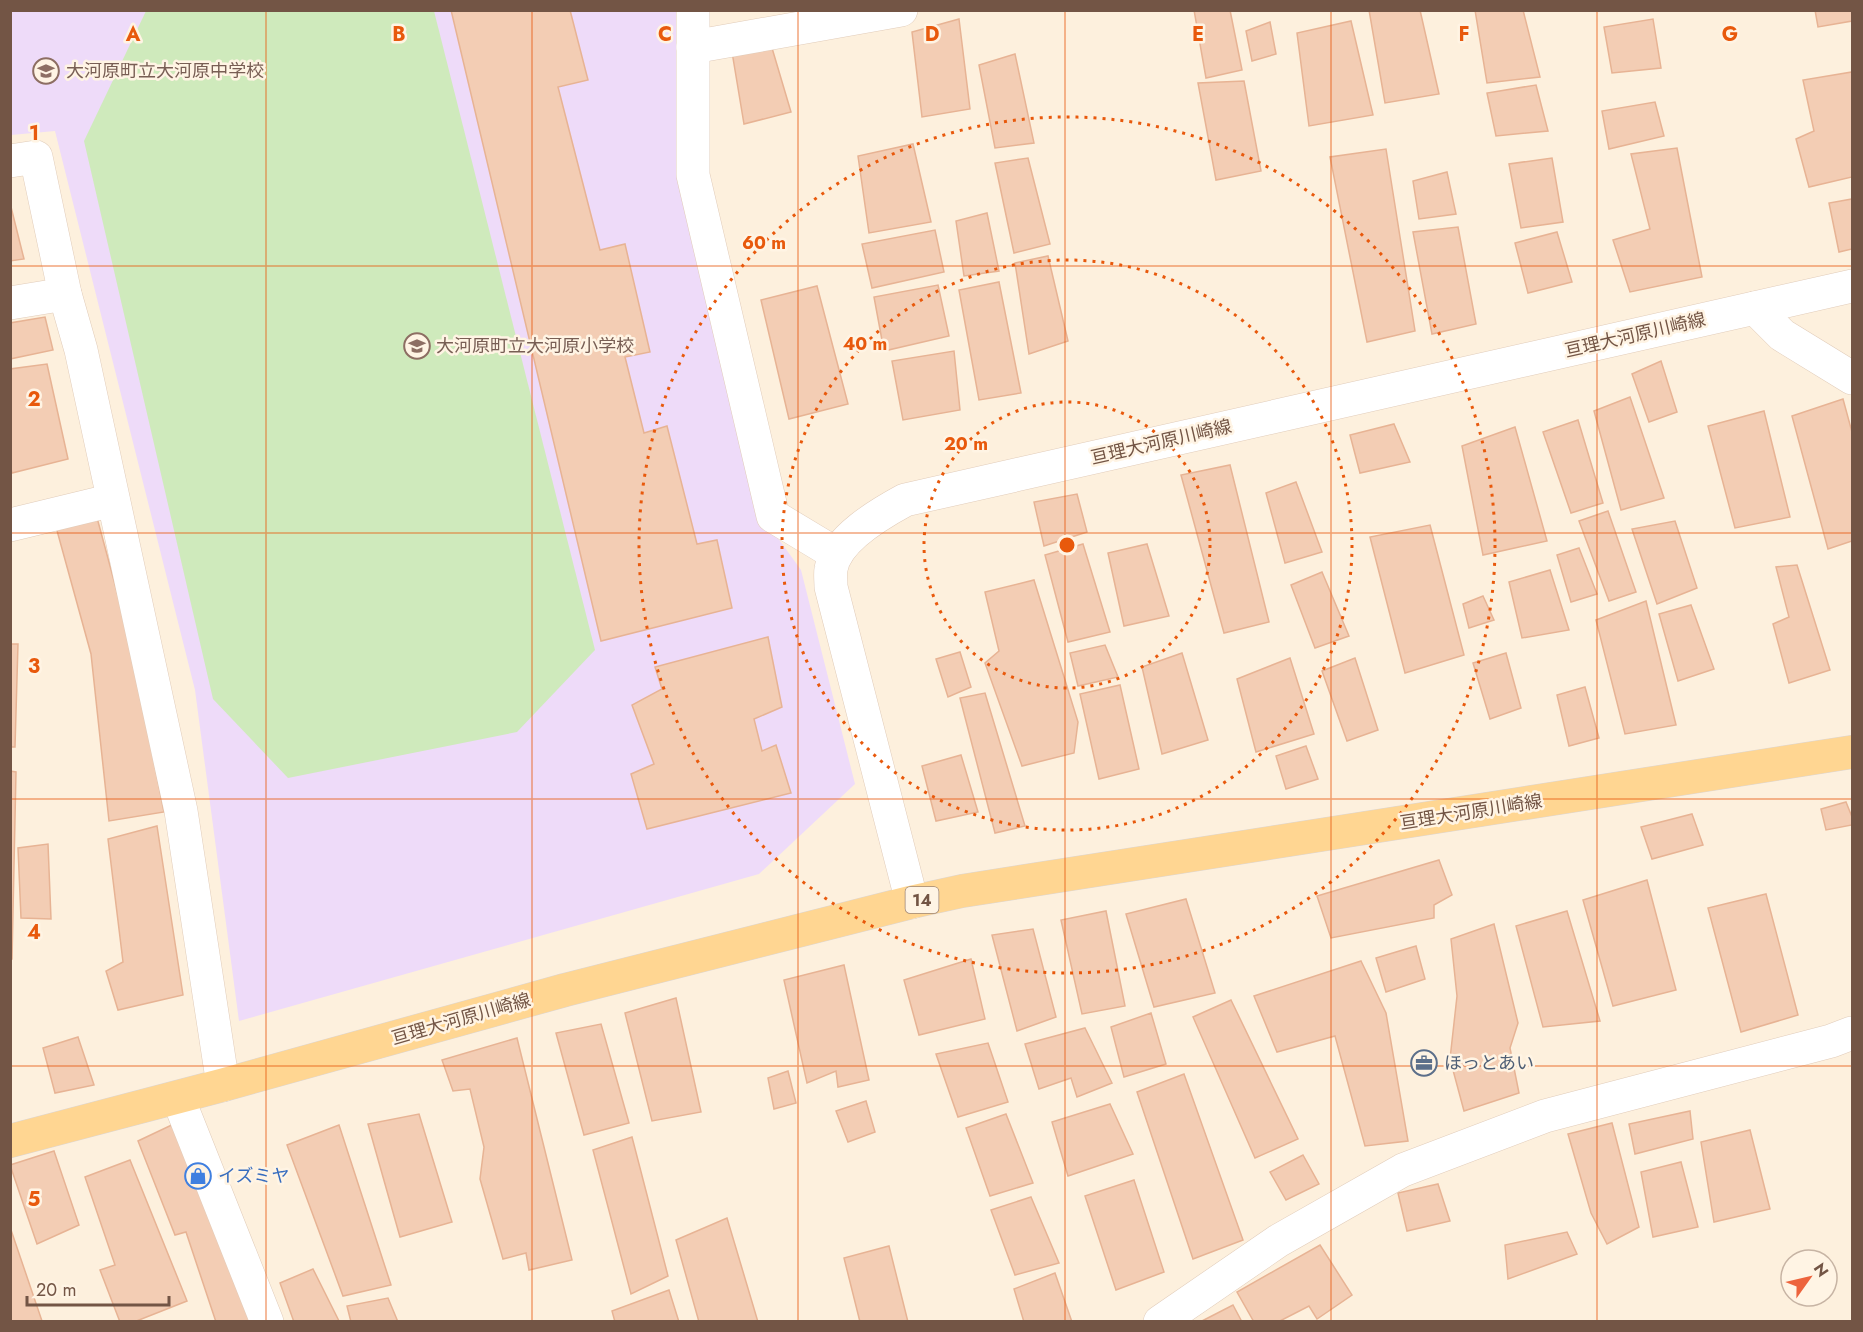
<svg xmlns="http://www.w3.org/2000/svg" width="1863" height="1332" viewBox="0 0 1863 1332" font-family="Jost,'Noto Sans JP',sans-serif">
	<rect width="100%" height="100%" fill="#fdf0dd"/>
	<path fill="#eedbf9" d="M10 11H682L765 520 801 570 855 784 759 874 239 1021 195 690 55 131 11 135Z"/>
	<path fill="#cfeabc" d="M146 11H434L595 650 517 732 288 778 213 699 84 141Z"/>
	<g fill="#f3cdb4" stroke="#e7b394" stroke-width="1.5">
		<path d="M451 10H570L588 80 558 87 600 250 625 244 650 352 625 357 644 433 667 426 697 544 717 540 732 608 601 641Z"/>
		<path d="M1194 10H1230L1242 70 1206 78Z"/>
		<path d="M1369 10H1420L1439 94 1385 103Z"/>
		<path d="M1475 10H1523L1540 77 1487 83Z"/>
		<path d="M1815 10H1852V21L1818 27Z"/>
		<path d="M959 19 970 109 922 117 912 32Z"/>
		<path d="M1653 19 1661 68 1612 73 1604 27Z"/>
		<path d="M1351 21 1373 115 1309 126 1297 33Z"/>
		<path d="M1270 22 1276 54 1252 61 1246 31Z"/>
		<path d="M772 48 791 112 744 124 732 52Z"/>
		<path d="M1015 54 1034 143 995 148 979 65Z"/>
		<path d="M1852 72V177L1809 187 1796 139 1814 131 1803 80Z"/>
		<path d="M1244 81 1261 171 1216 180 1198 83Z"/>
		<path d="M1536 85 1548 131 1496 136 1487 93Z"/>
		<path d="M1655 102 1664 136 1609 149 1602 111Z"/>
		<path d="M913 144 931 222 869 233 858 156Z"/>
		<path d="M1677 148 1702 277 1630 292 1613 240 1650 229 1631 154Z"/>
		<path d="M1386 149 1415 331 1367 342 1330 157Z"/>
		<path d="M1028 158 1050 244 1014 253 995 163Z"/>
		<path d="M1552 158 1563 222 1521 228 1509 164Z"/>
		<path d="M1447 172 1456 214 1419 219 1413 181Z"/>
		<path d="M1852 199V249L1839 252 1829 203Z"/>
		<path d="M10 203 24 259 10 261Z"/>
		<path d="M987 213 999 271 964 276 956 221Z"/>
		<path d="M1458 227 1476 324 1432 334 1413 232Z"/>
		<path d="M935 230 944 272 872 288 862 244Z"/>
		<path d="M1557 232 1572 282 1528 293 1515 243Z"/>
		<path d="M1048 256 1068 341 1029 354 1015 263Z"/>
		<path d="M999 282 1021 393 979 400 959 290Z"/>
		<path d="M938 285 949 336 884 351 874 297Z"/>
		<path d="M817 286 848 404 789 419 761 300Z"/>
		<path d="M45 317 53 350 10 359V323Z"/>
		<path d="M954 351 960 410 903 420 892 361Z"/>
		<path d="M1661 361 1677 412 1649 422 1632 374Z"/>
		<path d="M47 364 68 459 12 473 10 465V369Z"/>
		<path d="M1630 397 1664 498 1621 510 1594 411Z"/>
		<path d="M1843 399 1852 432V541L1828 549 1792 416Z"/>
		<path d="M1764 411 1790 517 1735 528 1708 426Z"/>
		<path d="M1578 420 1603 503 1571 513 1543 432Z"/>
		<path d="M1394 424 1410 462 1360 473 1350 435Z"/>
		<path d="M1515 427 1547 541 1483 555 1462 446Z"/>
		<path d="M1230 465 1269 622 1224 633 1181 475Z"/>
		<path d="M1296 482 1322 552 1285 563 1266 493Z"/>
		<path d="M1077 494 1087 532 1044 546 1034 502Z"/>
		<path d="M1608 511 1636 592 1609 601 1579 521Z"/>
		<path d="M96 514 133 651 164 812 109 821 91 654 56 527Z"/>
		<path d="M1675 521 1697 588 1657 604 1632 529Z"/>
		<path d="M1430 525 1464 655 1405 673 1370 537Z"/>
		<path d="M1083 544 1110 632 1068 642 1045 555Z"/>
		<path d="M1147 544 1169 616 1124 626 1108 553Z"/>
		<path d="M1579 548 1597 594 1571 602 1557 555Z"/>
		<path d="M1797 565 1830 670 1789 683 1773 624 1789 617 1776 567Z"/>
		<path d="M1550 570 1569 630 1522 638 1509 582Z"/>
		<path d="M1322 572 1349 636 1315 648 1291 585Z"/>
		<path d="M1034 580 1078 722 1074 753 1022 766 985 663 999 651 985 592Z"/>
		<path d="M1483 596 1494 620 1469 628 1463 604Z"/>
		<path d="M1646 601 1676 725 1625 734 1596 620Z"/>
		<path d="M1691 605 1714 669 1678 681 1659 614Z"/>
		<path d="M768 637 782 707 754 719 762 751 776 745 791 793 647 829 631 774 654 764 632 705 662 689 655 667Z"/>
		<path d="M10 644H18L15 747H10Z"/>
		<path d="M1105 645 1118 677 1078 686 1070 653Z"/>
		<path d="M960 652 971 687 948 697 936 659Z"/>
		<path d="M1182 653 1208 740 1162 754 1142 667Z"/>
		<path d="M1506 653 1521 708 1490 719 1473 663Z"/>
		<path d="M1290 658 1314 734 1256 752 1237 679Z"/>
		<path d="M1355 658 1378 730 1347 741 1322 671Z"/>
		<path d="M1120 685 1139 769 1099 779 1080 694Z"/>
		<path d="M1585 687 1599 738 1569 746 1557 695Z"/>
		<path d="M985 693 1025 826 995 833 960 698Z"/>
		<path d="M1306 746 1318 779 1286 789 1276 756Z"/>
		<path d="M961 755 978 812 936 821 922 766Z"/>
		<path d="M10 771 16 772 12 959H10Z"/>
		<path d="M1846 802 1852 817V825L1826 830 1821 809Z"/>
		<path d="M1692 814 1703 845 1652 859 1641 827Z"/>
		<path d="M157 826 183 995 118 1010 106 971 123 962 108 839Z"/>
		<path d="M48 844 51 919 21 918 18 848Z"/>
		<path d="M1439 860 1452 895 1434 905V918L1331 938 1317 896Z"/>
		<path d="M1647 880 1676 990 1613 1006 1583 900Z"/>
		<path d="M1766 894 1798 1015 1741 1032 1708 908Z"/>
		<path d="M1186 899 1215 993 1154 1007 1126 914Z"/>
		<path d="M1106 911 1125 1006 1082 1014 1061 920Z"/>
		<path d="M1567 911 1600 1021 1543 1027 1516 926Z"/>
		<path d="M1494 924 1518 1023 1510 1048 1519 1093 1464 1111 1450 1059 1457 996 1451 939Z"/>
		<path d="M1033 929 1056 1017 1017 1031 992 935Z"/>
		<path d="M1416 946 1425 979 1386 992 1376 958Z"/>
		<path d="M971 959 985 1019 919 1035 904 980Z"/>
		<path d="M1361 961 1386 1013 1408 1141 1365 1146 1335 1036 1277 1052 1254 996Z"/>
		<path d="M844 965 869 1080 838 1087 836 1071 807 1083 784 980Z"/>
		<path d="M676 998 701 1112 652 1121 625 1013Z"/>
		<path d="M1231 1000 1298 1139 1255 1158 1193 1017Z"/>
		<path d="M1151 1013 1166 1064 1124 1077 1111 1027Z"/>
		<path d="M601 1024 629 1123 584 1135 556 1033Z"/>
		<path d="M1085 1028 1112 1083 1077 1097 1071 1078 1039 1089 1025 1044Z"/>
		<path d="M78 1037 94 1085 55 1093 43 1048Z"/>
		<path d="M517 1038 572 1260 529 1270 526 1253 503 1259 480 1179 484 1147 470 1089 453 1091 442 1060Z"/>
		<path d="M988 1043 1008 1102 958 1117 936 1054Z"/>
		<path d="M788 1071 796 1103 774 1109 768 1078Z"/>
		<path d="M1184 1074 1243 1240 1193 1259 1137 1092Z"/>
		<path d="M866 1101 875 1132 848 1142 836 1111Z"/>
		<path d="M1110 1104 1133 1154 1068 1176 1052 1122Z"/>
		<path d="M1690 1111 1693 1139 1635 1154 1629 1124Z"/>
		<path d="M419 1114 452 1222 400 1237 368 1124Z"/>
		<path d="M1006 1114 1033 1183 990 1196 966 1128Z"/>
		<path d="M180 1121 251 1322H216L186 1232 175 1235 138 1141Z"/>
		<path d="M1612 1123 1639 1227 1607 1244 1591 1213 1568 1134Z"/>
		<path d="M339 1125 391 1285 343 1296 287 1145Z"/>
		<path d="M1750 1130 1770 1209 1714 1222 1701 1142Z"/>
		<path d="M632 1137 668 1276 631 1294 593 1150Z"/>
		<path d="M54 1151 79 1225 37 1244 10 1165Z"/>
		<path d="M1303 1155 1319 1184 1286 1200 1270 1172Z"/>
		<path d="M130 1160 187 1301 134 1322H120L100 1270 115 1265 85 1177Z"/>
		<path d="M1681 1162 1698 1227 1653 1237 1641 1172Z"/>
		<path d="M1134 1180 1164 1272 1116 1290 1085 1196Z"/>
		<path d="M1438 1184 1450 1221 1407 1231 1398 1193Z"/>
		<path d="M1031 1197 1059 1263 1015 1275 991 1210Z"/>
		<path d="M727 1218 758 1322H699L676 1240Z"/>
		<path d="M10 1227 42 1321 10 1322Z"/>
		<path d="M1567 1232 1577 1254 1508 1279 1505 1245Z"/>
		<path d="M1320 1245 1352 1295 1317 1319 1309 1306 1278 1322H1254L1237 1292Z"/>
		<path d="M889 1246 908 1322H860L844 1258Z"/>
		<path d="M313 1269 339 1321 294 1322 280 1283Z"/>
		<path d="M1055 1273 1072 1322H1024L1014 1289Z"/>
		<path d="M669 1290 679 1322H615L612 1311Z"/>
		<path d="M388 1298 398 1322H351L347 1306Z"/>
		<path d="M1233 1305 1242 1322H1200Z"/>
	</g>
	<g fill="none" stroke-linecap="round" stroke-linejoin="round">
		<g stroke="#e1ccba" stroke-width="34">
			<g id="minor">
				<path d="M693 10V175L773 516 836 554"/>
				<path d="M693 47 901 10"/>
				<path d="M10 161 36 157 65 294 81 350 181 811 223 1085"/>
				<path d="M10 303 65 294"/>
				<path d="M1755 308 1782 335 1852 378"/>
				<path d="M10 525 113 500"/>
				<path d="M912 902 831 587C831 581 830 574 831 569 836 539 881 513 905 500L1852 286"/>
				<path d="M178 1098 267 1322"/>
				<path d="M1160 1322 1278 1241 1403 1170 1545 1116 1831 1041 1852 1033"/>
			</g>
		</g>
		<g stroke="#ddd6d2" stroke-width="34">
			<path id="major" d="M10 1141 223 1085 565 990 912 902 962 891 1852 752"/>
		</g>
		<use href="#minor" stroke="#fff" stroke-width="33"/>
		<use href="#major" stroke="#ffd692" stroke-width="33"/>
	</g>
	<path fill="none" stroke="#e8590c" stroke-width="1.5" stroke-opacity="0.55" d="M266 10V1322M532 10V1322M798 10V1322M1065 10V1322M1331 10V1322M1597 10V1322M10 266H1852M10 533H1852M10 799H1852M10 1066H1852"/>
	<g fill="none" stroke="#e8590c" stroke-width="3" stroke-dasharray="3 6">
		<circle cx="1067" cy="545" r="143"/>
		<circle cx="1067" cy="545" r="285"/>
		<circle cx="1067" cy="545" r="428"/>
	</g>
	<defs>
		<g id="school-ring" transform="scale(1.35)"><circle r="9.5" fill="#fff4e4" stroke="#8d6e63" stroke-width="1.5"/><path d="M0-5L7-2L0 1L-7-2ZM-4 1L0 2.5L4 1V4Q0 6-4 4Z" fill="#8d6e63"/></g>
		<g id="office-ring" transform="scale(1.35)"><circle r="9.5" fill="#fff4e4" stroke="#5c6f8a" stroke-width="1.5"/><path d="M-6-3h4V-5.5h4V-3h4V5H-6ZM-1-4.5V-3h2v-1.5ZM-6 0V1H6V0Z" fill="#5c6f8a"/></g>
		<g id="shop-ring" transform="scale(1.35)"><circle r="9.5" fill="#fff4e4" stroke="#3f7fe0" stroke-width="1.5"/><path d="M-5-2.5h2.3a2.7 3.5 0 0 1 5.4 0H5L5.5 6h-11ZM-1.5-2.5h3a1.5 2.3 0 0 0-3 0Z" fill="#3f7fe0"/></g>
	</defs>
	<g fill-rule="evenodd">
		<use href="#school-ring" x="46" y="71"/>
		<use href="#school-ring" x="417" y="346"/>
		<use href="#office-ring" x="1424" y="1063"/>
		<use href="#shop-ring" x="198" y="1176"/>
	</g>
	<g text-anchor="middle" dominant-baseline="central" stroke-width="5" stroke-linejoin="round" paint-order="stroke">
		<rect fill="#fff4e4" stroke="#9d8575" stroke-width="1.5" x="905.5" y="887" width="33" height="26" rx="4.5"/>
		<g font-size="16" font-weight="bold" fill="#735545">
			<text x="922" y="900">14</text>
		</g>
		<g font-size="18" fill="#785e54" stroke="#fff4e4" text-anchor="start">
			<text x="66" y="71">大河原町立大河原中学校</text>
			<text x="436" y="346">大河原町立大河原小学校</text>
		</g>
		<g font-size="18" fill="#735545" stroke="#fff4e4">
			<text transform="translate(1635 335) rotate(-13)">亘理大河原川崎線</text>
			<text transform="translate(1161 442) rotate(-13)">亘理大河原川崎線</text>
			<text transform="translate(1471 812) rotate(-9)">亘理大河原川崎線</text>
			<text transform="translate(461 1019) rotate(-16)">亘理大河原川崎線</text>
		</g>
		<g font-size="18" fill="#4e5e75" stroke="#fff4e4" text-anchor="start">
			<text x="1444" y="1063">ほっとあい</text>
		</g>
		<g font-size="18" fill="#366cbe" stroke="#fff4e4" text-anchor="start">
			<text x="218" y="1176">イズミヤ</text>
		</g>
	</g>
	<g font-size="20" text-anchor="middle" font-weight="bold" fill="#e8590c" stroke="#fff4e4" stroke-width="5" stroke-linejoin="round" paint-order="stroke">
		<text x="133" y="41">A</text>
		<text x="399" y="41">B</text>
		<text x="665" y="41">C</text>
		<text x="932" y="41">D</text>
		<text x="1198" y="41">E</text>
		<text x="1464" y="41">F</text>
		<text x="1730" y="41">G</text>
		<text x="34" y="140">1</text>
		<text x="34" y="406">2</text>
		<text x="34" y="673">3</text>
		<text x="34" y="939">4</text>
		<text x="34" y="1206">5</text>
	</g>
	<circle cx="1067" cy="545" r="9" fill="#e8590c" stroke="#fff4e4" stroke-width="3"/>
	<g font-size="18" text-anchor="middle" font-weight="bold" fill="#e8590c" stroke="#fff4e4" stroke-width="5" stroke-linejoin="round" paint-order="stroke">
		<text x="764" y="249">60 m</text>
		<text x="865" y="350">40 m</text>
		<text x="966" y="450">20 m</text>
	</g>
	<rect width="1863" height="1332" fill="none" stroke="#735545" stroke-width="24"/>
	<g transform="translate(1809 1278) rotate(56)"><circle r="28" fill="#fff4e4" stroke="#c7b4a4" stroke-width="1.5"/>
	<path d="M0-4.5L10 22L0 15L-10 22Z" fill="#ed633c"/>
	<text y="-9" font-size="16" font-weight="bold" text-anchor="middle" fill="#735545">N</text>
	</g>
	<path d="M27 1296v9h142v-9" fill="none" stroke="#735545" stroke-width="3"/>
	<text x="36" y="1296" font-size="18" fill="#735545" stroke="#fff4e4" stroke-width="4.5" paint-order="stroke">20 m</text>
</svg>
